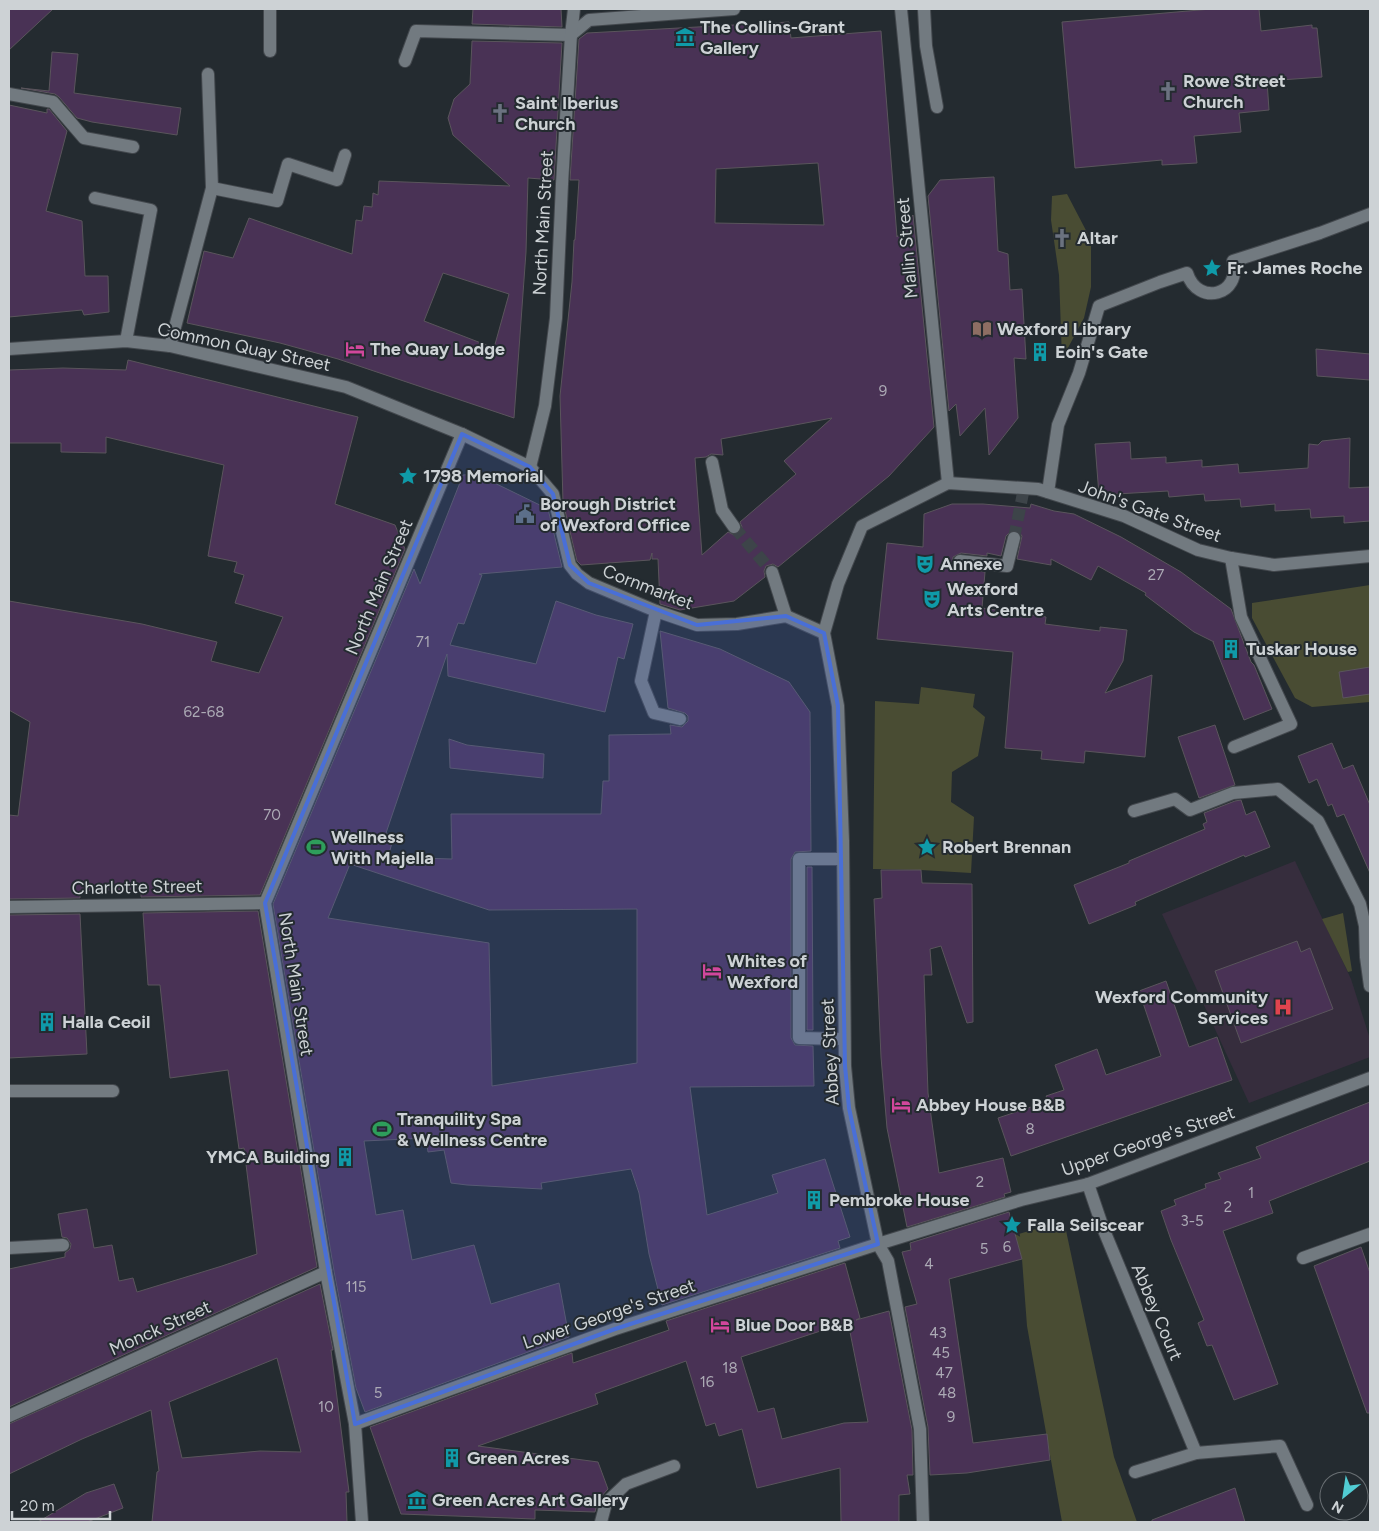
<svg xmlns="http://www.w3.org/2000/svg" width="1379" height="1531" viewBox="0 0 1379 1531" font-family="Figtree,sans-serif">
	<rect width="100%" height="100%" fill="#242b30"/>
	<path fill="#362d3d" d="M1295 861 1351 979 1370 1039V1057L1249 1103 1162 914Z"/>
	<g fill="#494c33">
		<path d="M1067 194 1091 240V287L1084 318 1062 359 1059 275 1051 220 1052 196Z"/>
		<path d="M1370 585V702L1312 707 1295 698 1252 618V603Z"/>
		<path d="M921 687 975 694 973 707 985 717 978 756 952 772 951 802 974 817 971 873 921 870 873 869 875 701 919 704Z"/>
		<path d="M1343 913 1352 971 1348 972 1322 919Z"/>
		<path d="M1064 1221 1114 1457 1137 1522H1062L1027 1326 1022 1259 1015 1235Z"/>
	</g>
	<g fill="#493255" stroke="#5a555c" fill-rule="evenodd">
		<path d="M9 9H53L9 50Z"/>
		<path d="M473 9H561L562 27 472 24Z"/>
		<path d="M1211 9H1259L1261 31 1312 25V28H1317L1322 77 1267 81 1269 110 1239 113 1241 132 1194 136 1197 163 1162 165V160L1075 168 1062 22Z"/>
		<path d="M789 22 791 38 881 31 897 237 913 215 934 427 889 476 778 567 773 564 766 566 764 571 765 577 734 601 680 610 660 604 658 559H652V553L650 560 581 565 577 561 563 502 560 396 572 282 574 240H575L579 180H570L579 39 587 33ZM818 163 824 225 715 223 716 169ZM832 418 784 461 796 474 740 522 742 527 739 533 734 535 728 532 702 555 695 458 706 457 711 454 723 455 721 439Z"/>
		<path d="M472 41 562 43 554 180 528 178 526 252 514 418 338 359 280 343 187 323 204 251 233 258 249 218 352 254 356 220 362 221 364 206 372 207 373 193 378 195 379 181 510 186 453 135 448 118 454 99 470 84ZM443 273 509 294 494 348 424 321Z"/>
		<path d="M52 52 78 54 74 93 181 108 177 135 92 122 77 118 59 97 55 94 21 88 49 91Z"/>
		<path d="M9 105 47 113V109H49L67 131 46 211 82 221 85 276H108L109 312 84 315 82 310 9 317Z"/>
		<path d="M994 177 998 251 1008 254 1010 290 1022 289 1026 359 1014 358 1018 418 989 455 985 408 960 436 956 404 949 411 928 196 940 180Z"/>
		<path d="M1316 349 1370 354V380L1317 376Z"/>
		<path d="M128 360 358 417 335 504 395 525 405 549 260 895 141 897V889L80 891V898L9 899V815L18 816 30 722 9 710V601L142 624 217 642 211 661 259 673 283 617 235 603 244 575 234 572 237 562 208 556 224 465 106 437V453L61 452V443H9V370L63 368 126 370Z"/>
		<path d="M1350 438 1349 488 1370 487V521L1344 523V516L1311 518 1310 509 1275 511V504L1241 507 1240 499 1205 501 1204 494 1169 497 1168 491 1099 495 1095 444 1130 442 1131 459 1166 457V463L1202 460V467L1238 464 1239 473 1308 468 1309 444 1318 445 1322 441Z"/>
		<path d="M476 474 548 509 562 567 479 574 482 575 464 624 458 623 450 645 536 664 556 601 596 615 633 624 624 659 618 657 605 712 448 676 447 654 386 833 394 836 388 857 452 859 451 814H601L603 781H609V735L671 734 670 725 682 727 688 721V716L685 713 668 708 660 631 720 649 789 682 810 712 811 851 795 852 791 859V1038L795 1045 813 1046 814 1086 690 1087 707 1215 778 1193 772 1175 825 1159 850 1237 838 1241 840 1248 662 1305 649 1254 639 1193 631 1169 541 1183 542 1189 467 1185 451 1183 444 1150 428 1152 426 1138 364 1141 376 1215 403 1210 412 1260 474 1245 491 1304 559 1283 569 1337 365 1412 356 1388 334 1271 273 904 414 569 420 584 463 475ZM350 864 489 910 637 909V1063L492 1086 489 943 328 918Z"/>
		<path d="M952 504H983L1030 508 1031 504 1054 511 1074 514 1121 537 1181 572 1231 609 1251 662 1254 665 1272 709 1244 720 1213 642H1214L1194 632 1145 595 1146 593 1098 566 1091 580 1051 559V565L1017 559 1022 536 1019 532 1012 530 1006 536 1001 556 987 553V556L961 553 953 557 952 564 956 568 985 572 982 608 1046 617 1045 624 1100 631V627L1127 630 1123 661 1105 693 1152 675 1145 757 1085 751 1084 763 1041 759 1042 751 1005 748 1013 652 877 639 887 543 923 547 924 514Z"/>
		<path d="M1370 667V694L1343 698 1339 672Z"/>
		<path d="M1215 725 1235 785 1199 798 1178 737Z"/>
		<path d="M449 739 467 745 544 754 543 778 450 768Z"/>
		<path d="M1332 743 1343 769 1353 765 1370 805V873L1344 814 1337 817 1332 804 1328 806 1317 779 1309 783 1298 756Z"/>
		<path d="M1241 800 1246 815 1255 811 1270 847 1245 857 1244 855 1195 876 1135 902 1136 905 1089 924 1074 885 1129 863V861L1205 829 1203 824 1207 822 1204 813 1235 801Z"/>
		<path d="M807 867H812L813 1030H807Z"/>
		<path d="M881 870H921L922 883 972 884 973 1022 967 1023 941 946 930 949 932 975H924L928 1093 932 1123 939 1173 1003 1158 1011 1192 1004 1194 1005 1197 907 1227 887 1128 881 1057 874 899 882 898Z"/>
		<path d="M258 911 317 1267 9 1407V1269L65 1257V1253L70 1249 71 1244 67 1238 62 1237 58 1214 87 1209 94 1248 112 1245 119 1281 133 1278 137 1292 222 1266 257 1254 244 1148 239 1149 228 1070 170 1078 160 985H148L143 913Z"/>
		<path d="M80 914 87 1054 9 1058V915Z"/>
		<path d="M1297 941 1301 952 1310 948 1333 1009 1241 1043 1215 971Z"/>
		<path d="M1166 981 1189 1047 1217 1037 1232 1080 1011 1156 998 1118 1049 1101 1046 1096 1064 1090 1055 1065 1097 1049 1106 1075 1161 1056 1139 991Z"/>
		<path d="M1370 1102V1161L1269 1201 1273 1213 1223 1231 1278 1384 1234 1400 1212 1345 1207 1346 1198 1323 1204 1320 1171 1240 1161 1211 1176 1205 1174 1200 1206 1188 1205 1184 1221 1179 1218 1173 1261 1158 1256 1147Z"/>
		<path d="M1009 1212 1022 1259 949 1279 973 1443 1047 1434 1050 1460 967 1473 930 1475 928 1427 905 1307 917 1304 902 1252 911 1250 910 1243Z"/>
		<path d="M1361 1247 1370 1273V1413H1367L1314 1266Z"/>
		<path d="M845 1263 860 1318 856 1320 889 1311 912 1430 913 1475H907L910 1494 899 1495V1522H841L840 1468 757 1488 742 1429 719 1436 715 1423 706 1426 686 1361 595 1394 598 1404 478 1446 598 1462 608 1489 598 1500 595 1512 535 1510V1519L401 1514 370 1427 572 1353 573 1363 620 1347 669 1330 666 1321ZM848 1322 868 1422 844 1423 782 1439 774 1408 758 1412 741 1357Z"/>
		<path d="M320 1284 333 1350H331L349 1492H346L347 1522H152L157 1472 159 1471 151 1410 82 1439 9 1474V1424ZM277 1358 301 1452 260 1451 182 1458 169 1402Z"/>
		<path d="M114 1484 123 1508 87 1522H38L86 1493Z"/>
		<path d="M1235 1488 1245 1522H1152V1520Z"/>
	</g>
	<g fill="none" stroke-linecap="round" stroke-linejoin="round">
		<g stroke="#3d4449" stroke-width="12" stroke-dasharray="12 6" stroke-linecap="butt">
			<path d="M734 527 772 572"/>
			<path d="M1014 538 1024 488"/>
		</g>
		<g stroke="#43484d" stroke-width="14">
			<g id="minor">
				<path d="M270 9V51"/>
				<path d="M901 9 948 483"/>
				<path d="M924 9 926 46 937 107"/>
				<path d="M571 35 589 20 734 9"/>
				<path d="M405 61 416 31 571 35"/>
				<path d="M9 94 53 102 84 138 133 147"/>
				<path d="M212 188 277 201 288 164 337 180 345 155"/>
				<path d="M95 198 151 210 126 341"/>
				<path d="M170 346 212 188 208 74"/>
				<path d="M9 349 126 341 170 346 346 387 462 434 530 467 553 494 570 565 577 574 589 583 656 611 697 625 737 624 786 616 824 633"/>
				<path d="M712 462 722 510 734 527"/>
				<path d="M530 467 545 406 556 318 562 184 571 35 574 9"/>
				<path d="M1048 492 1058 425 1079 373 1099 306 1160 282 1187 273C1198 307 1242 295 1233 261L1320 233 1370 214"/>
				<path d="M1231 558 1241 617 1291 724 1234 747"/>
				<path d="M960 561 1007 566 1014 538"/>
				<path d="M772 572 786 616"/>
				<path d="M656 611 641 681 654 713 680 719"/>
				<path d="M1134 811 1175 799 1190 810 1233 793 1278 789 1318 821 1360 904 1365 926 1366 957 1370 986"/>
				<path d="M843 859H799V1038L844 1039"/>
				<path d="M9 907 265 903"/>
				<path d="M9 1091H113"/>
				<path d="M1088 1184 1103 1228 1196 1453 1280 1446 1307 1505"/>
				<path d="M9 1248 63 1245"/>
				<path d="M1303 1258 1370 1234"/>
				<path d="M9 1416 326 1272"/>
				<path d="M355 1424 615 1329 878 1244 1021 1200 1088 1184 1370 1078"/>
				<path d="M1135 1472 1196 1453"/>
				<path d="M362 1522 355 1424 326 1272 265 903 462 434"/>
				<path d="M601 1522 606 1503 626 1484 674 1466"/>
				<path d="M923 1522 920 1429 888 1261 878 1244 849 1108 845 1066 843 841 838 706 824 633 838 584 862 526 948 483 1038 489 1124 516 1198 550 1231 558 1274 565 1370 556"/>
			</g>
		</g>
		<use href="#minor" stroke="#727a80" stroke-width="12"/>
	</g>
	<path fill="#496fd7" fill-opacity="0.2" stroke="#496fd7" stroke-width="4" stroke-linejoin="round" d="M462 434 530 467 553 494 570 565 589 583 697 625 786 616 824 633 838 706 845 1066 849 1108 878 1244 615 1329 355 1424 265 903Z"/>
	<defs>
		<g id="museum-bare" transform="scale(1.5)"><path d="M0-6L6-3V-2H-6V-3ZM-5-1h2V3h-2ZM-1-1h2V3h-2ZM3-1h2V3H3ZM-6 4H6V6H-6Z" fill="#0f9aa8" stroke="#242b30" stroke-width="2.5" paint-order="stroke"/></g>
		<g id="church-bare" transform="scale(1.5)"><path d="M-1.2-6h2.4v3.5h3.3v2.4h-3.3V6h-2.4V-.1h-3.3v-2.4h3.3Z" fill="#6b7280" stroke="#242b30" stroke-width="2.5" paint-order="stroke"/></g>
		<g id="sight-bare" transform="scale(1.5)"><path d="M0-6L1.8-2.2L6-1.7L2.9 1.2L3.7 5.4L0 3.3L-3.7 5.4L-2.9 1.2L-6-1.7L-1.8-2.2Z" fill="#0f9aa8" stroke="#242b30" stroke-width="2.5" paint-order="stroke"/></g>
		<g id="library-bare" transform="scale(1.5)"><path d="M-6-4Q-3-5.5-.7-3.5V5Q-3 3-6 4ZM6-4Q3-5.5 .7-3.5V5Q3 3 6 4Z" fill="#8d6e63" stroke="#242b30" stroke-width="2.5" paint-order="stroke"/></g>
		<g id="hotel-bare" transform="scale(1.5)"><path d="M-6-4.5h1.5V1H6V5H4.5V3h-9V5H-6ZM-4 0a1.8 1.8 0 1 1 3.6 0ZM.5 0V-2.5h3Q6-2.5 6 0Z" fill="#d1479c" stroke="#242b30" stroke-width="2.5" paint-order="stroke"/></g>
		<g id="building-bare" transform="scale(1.5)"><path d="M-4-6H4V6H1V3H-1V6H-4ZM-2.5-4.3h1.7v1.8h-1.7ZM.8-4.3h1.7v1.8H.8ZM-2.5-1h1.7V.8h-1.7ZM.8-1h1.7V.8H.8Z" fill="#0f9aa8" stroke="#242b30" stroke-width="2.5" paint-order="stroke"/></g>
		<g id="civic-bare" transform="scale(1.5)"><path d="M-.6-6.5H3V-4.5H.6V-3L4-1V1h2V6H-6V1h2V-1L-.6-3ZM-1.2 2.5V6h2.4V2.5Z" fill="#5c6f8a" stroke="#242b30" stroke-width="2.5" paint-order="stroke"/></g>
		<g id="theatre-bare" transform="scale(1.5)"><path d="M-5-5.5Q0-4 5-5.5V0Q5 5 0 6Q-5 5-5 0ZM-3.3-2.5H-1v1.5H-3.3ZM1-2.5H3.3v1.5H1ZM-2.8 1Q0 5.5 2.8 1Z" fill="#0f9aa8" stroke="#242b30" stroke-width="2.5" paint-order="stroke"/></g>
		<g id="stadium-bare" transform="scale(1.5)"><path d="M0-5a6.5 5 0 1 0 0 10a6.5 5 0 1 0 0-10ZM-3.5-1.8h7v3.6h-7Z" fill="#2e9e5b" stroke="#242b30" stroke-width="2.5" paint-order="stroke"/></g>
		<g id="hospital-bare" transform="scale(1.5)"><path d="M-5-5h3v3.5h4V-5h3V5h-3V1.5h-4V5h-3Z" fill="#e0444e" stroke="#242b30" stroke-width="2.5" paint-order="stroke"/></g>
	</defs>
	<g fill-rule="evenodd">
		<use href="#museum-bare" x="685" y="37"/>
		<use href="#church-bare" x="1168" y="91"/>
		<use href="#church-bare" x="500" y="113"/>
		<use href="#church-bare" x="1062" y="238"/>
		<use href="#sight-bare" x="1212" y="268"/>
		<use href="#library-bare" x="982" y="329"/>
		<use href="#hotel-bare" x="355" y="349"/>
		<use href="#building-bare" x="1040" y="352"/>
		<use href="#sight-bare" x="408" y="476"/>
		<use href="#civic-bare" x="525" y="514"/>
		<use href="#theatre-bare" x="925" y="564"/>
		<use href="#theatre-bare" x="932" y="599"/>
		<use href="#building-bare" x="1231" y="649"/>
		<use href="#stadium-bare" x="316" y="847"/>
		<use href="#sight-bare" x="927" y="847"/>
		<use href="#hotel-bare" x="712" y="971"/>
		<use href="#hospital-bare" x="1283" y="1007"/>
		<use href="#building-bare" x="47" y="1022"/>
		<use href="#hotel-bare" x="901" y="1105"/>
		<use href="#stadium-bare" x="382" y="1129"/>
		<use href="#building-bare" x="345" y="1157"/>
		<use href="#building-bare" x="814" y="1200"/>
		<use href="#sight-bare" x="1012" y="1225"/>
		<use href="#hotel-bare" x="720" y="1325"/>
		<use href="#building-bare" x="452" y="1458"/>
		<use href="#museum-bare" x="417" y="1500"/>
	</g>
	<g text-anchor="middle" dominant-baseline="central" stroke-width="4" stroke-linejoin="round" paint-order="stroke">
		<g font-size="15" fill="#acaab5">
			<text x="883" y="391">9</text>
			<text x="1156" y="575">27</text>
			<text x="423" y="642">71</text>
			<text x="204" y="712">62-68</text>
			<text x="272" y="815">70</text>
			<text x="1030" y="1129">8</text>
			<text x="980" y="1182">2</text>
			<text x="1251" y="1193">1</text>
			<text x="1228" y="1207">2</text>
			<text x="1192" y="1221">3-5</text>
			<text x="1007" y="1247">6</text>
			<text x="984" y="1249">5</text>
			<text x="929" y="1264">4</text>
			<text x="356" y="1287">115</text>
			<text x="938" y="1333">43</text>
			<text x="941" y="1353">45</text>
			<text x="730" y="1368">18</text>
			<text x="944" y="1373">47</text>
			<text x="707" y="1382">16</text>
			<text x="378" y="1393">5</text>
			<text x="947" y="1393">48</text>
			<text x="326" y="1407">10</text>
			<text x="951" y="1417">9</text>
		</g>
		<g font-size="18" font-weight="bold" fill="#cdd2d5" stroke="#242b30" text-anchor="start">
			<text x="700" y="27">The Collins-Grant<tspan x="700" dy="21">Gallery</tspan></text>
			<text x="1183" y="81">Rowe Street<tspan x="1183" dy="21">Church</tspan></text>
			<text x="515" y="103">Saint Iberius<tspan x="515" dy="21">Church</tspan></text>
			<text x="1077" y="238">Altar</text>
			<text x="1227" y="268">Fr. James Roche</text>
			<text x="997" y="329">Wexford Library</text>
			<text x="370" y="349">The Quay Lodge</text>
			<text x="1055" y="352">Eoin's Gate</text>
			<text x="423" y="476">1798 Memorial</text>
			<text x="540" y="504">Borough District<tspan x="540" dy="21">of Wexford Office</tspan></text>
			<text x="940" y="564">Annexe</text>
			<text x="947" y="589">Wexford<tspan x="947" dy="21">Arts Centre</tspan></text>
			<text x="1246" y="649">Tuskar House</text>
			<text x="331" y="837">Wellness<tspan x="331" dy="21">With Majella</tspan></text>
			<text x="942" y="847">Robert Brennan</text>
			<text x="727" y="961">Whites of<tspan x="727" dy="21">Wexford</tspan></text>
			<text x="1268" y="997" text-anchor="end">Wexford Community<tspan x="1268" dy="21">Services</tspan></text>
			<text x="62" y="1022">Halla Ceoil</text>
			<text x="916" y="1105">Abbey House B&amp;B</text>
			<text x="397" y="1119">Tranquility Spa<tspan x="397" dy="21">&amp; Wellness Centre</tspan></text>
			<text x="330" y="1157" text-anchor="end">YMCA Building</text>
			<text x="829" y="1200">Pembroke House</text>
			<text x="1027" y="1225">Falla Seilscear</text>
			<text x="735" y="1325">Blue Door B&amp;B</text>
			<text x="467" y="1458">Green Acres</text>
			<text x="432" y="1500">Green Acres Art Gallery</text>
		</g>
		<g font-size="18" fill="#cdd2d5" stroke="#242b30">
			<text transform="translate(543 223) rotate(-87)">North Main Street</text>
			<text transform="translate(907 248) rotate(-95)">Mallin Street</text>
			<text transform="translate(244 347) rotate(12)">Common Quay Street</text>
			<text transform="translate(1150 511) rotate(20)">John's Gate Street</text>
			<text transform="translate(379 587) rotate(-67)">North Main Street</text>
			<text transform="translate(648 587) rotate(21)">Cornmarket</text>
			<text transform="translate(137 887) rotate(-1)">Charlotte Street</text>
			<text transform="translate(296 984) rotate(81)">North Main Street</text>
			<text transform="translate(830 1052) rotate(-93)">Abbey Street</text>
			<text transform="translate(1148 1141) rotate(-19)">Upper George's Street</text>
			<text transform="translate(1157 1312) rotate(67)">Abbey Court</text>
			<text transform="translate(609 1314) rotate(-19)">Lower George's Street</text>
			<text transform="translate(160 1328) rotate(-24)">Monck Street</text>
		</g>
	</g>
	<rect width="1379" height="1531" fill="none" stroke="#cdd2d5" stroke-width="20"/>
	<g transform="translate(1344 1496) rotate(210)"><circle r="24" fill="#242b30" stroke="#686e72"/>
	<path d="M0-4L9 19L0 12L-9 19Z" fill="#51ccd3"/>
	<text y="-8" font-size="14" font-weight="bold" text-anchor="middle" fill="#cdd2d5">N</text>
	</g>
	<path d="M12 1511v8h98v-8" fill="none" stroke="#cdd2d5" stroke-width="2.5"/>
	<text x="20" y="1511" font-size="15" fill="#cdd2d5" stroke="#242b30" stroke-width="4" paint-order="stroke">20 m</text>
</svg>
